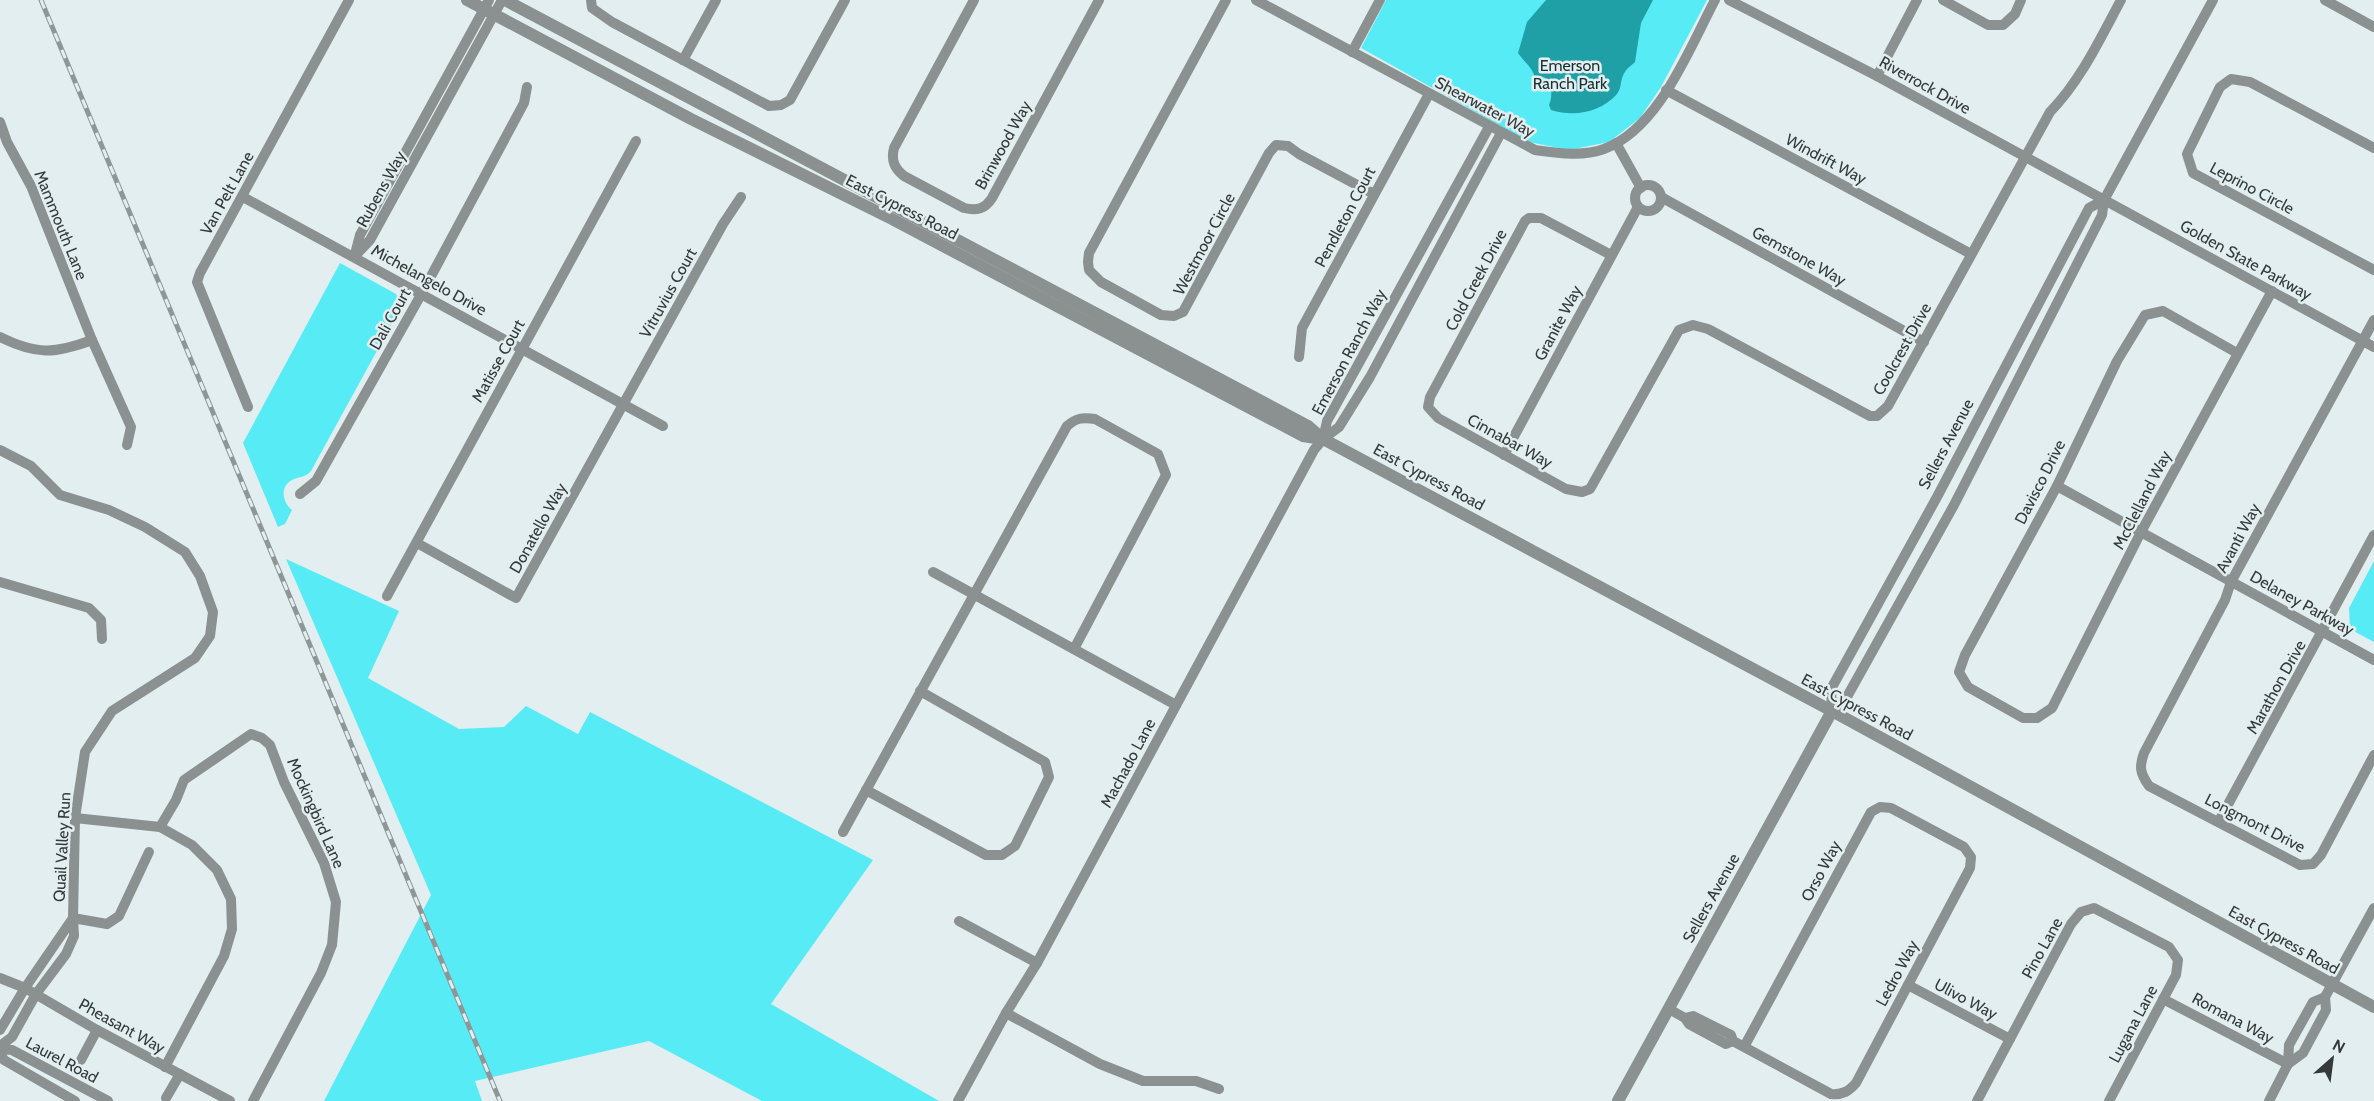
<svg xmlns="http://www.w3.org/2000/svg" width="2374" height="1101" viewBox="0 0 2374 1101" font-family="Cabin,sans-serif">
	<rect width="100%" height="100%" fill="#e2eeef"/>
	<g fill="#57ecf5">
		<path d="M1386 0H1707L1661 87 1640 118 1609 142 1569 150 1529 142 1361 48Z"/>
		<path d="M340 263 396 294 401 307 311 471C305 478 300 476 292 480 279 487 283 503 292 510L285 524 278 527 243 443Z"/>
		<path d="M286 559 399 611 368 678 459 729 504 727 526 706 578 734 590 712 873 860 771 1004 939 1101H762L649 1041 475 1081 482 1101H324L431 895Z"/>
		<path d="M2374 561V642L2350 629 2349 608Z"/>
	</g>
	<path fill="#1f9fa6" d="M1546 0H1653L1641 23 1635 62C1632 65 1627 68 1625 72 1620 78 1622 88 1617 94 1600 113 1574 117 1551 110L1549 105C1553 96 1552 84 1544 77L1535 78C1533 68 1524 62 1518 53L1527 22Z"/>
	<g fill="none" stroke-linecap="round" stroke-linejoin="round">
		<g stroke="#8b9090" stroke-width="10">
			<path d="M591 0 592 8 612 22 769 106 781 105 790 100 845 0"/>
			<path d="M974 0 894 148C891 160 894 168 904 176L964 208C977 211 985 209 992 198L1099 0"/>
			<path d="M1226 0 1089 253 1088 262 1089 270 1101 282 1161 315 1174 316 1183 312 1269 153 1276 145 1288 146 1299 154 1374 194"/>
			<path d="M1256 0 1535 150C1557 153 1582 157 1604 149 1659 129 1689 49 1715 0"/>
			<path d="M1729 0 1877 76 2374 347"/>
			<path d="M1943 0 1988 25H2003L2015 14 2021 0"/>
			<path d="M2325 0 2374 27"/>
			<path d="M1352 52 1380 0"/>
			<path d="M683 60 716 0"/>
			<path d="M1877 76 1917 0"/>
			<path d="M1666 90 1971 254"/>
			<path d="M0 122 7 142 31 186 92 340 131 427 127 445"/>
			<path d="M1616 143 1641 188"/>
			<path d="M2374 148 2250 82 2231 79 2220 87 2187 154 2193 173 2374 270"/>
			<circle cx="1648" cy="198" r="13"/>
			<path d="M243 197 663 426"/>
			<path d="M1661 197 1924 342"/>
			<path d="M355 254 360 235 489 0"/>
			<path d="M1611 255 1541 218H1529L1525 221 1430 397 1428 407 1438 418 1566 489 1582 492 1590 489 1679 330 1693 325 1708 329 1870 416H1877L1888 406 2050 112C2081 80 2100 39 2121 0"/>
			<path d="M355 256 370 240 502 0"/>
			<path d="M2374 320 2231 582 2225 600 2144 753C2139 767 2140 773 2149 786L2300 865 2313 864 2321 855 2374 755"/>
			<path d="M0 337C36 355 55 354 92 340"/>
			<path d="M2237 353 2163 311 2145 315 2117 361 2057 486 1965 655 1959 672 1968 687 2023 718H2037L2052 708 2141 532 2272 291"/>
			<path d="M1299 357 1302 328 1429 94"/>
			<path d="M248 407 197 282 200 273 349 0"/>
			<path d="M1323 439 1327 421 1489 127"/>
			<path d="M0 450 31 466 60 495 109 510 145 527 185 552 200 576 213 612 210 636 195 658 112 711 85 752 75 818 73 918 74 936 66 954 36 994 12 1037 0 1046"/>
			<path d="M1504 455 1638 207"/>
			<path d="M2057 486 2374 660"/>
			<path d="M300 494 316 481 422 293 524 103 527 87"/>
			<path d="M417 543 516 598 723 224 741 197"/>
			<path d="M933 572 1176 705"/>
			<path d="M0 582 89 608 101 620 102 639"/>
			<path d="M387 596 636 141"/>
			<path d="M1832 711 1848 695 1954 505 2102 215 2104 200 2213 0"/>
			<path d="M1832 711 1831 689 1937 497 2089 208 2104 200"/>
			<path d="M866 790 986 855H1002L1015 846 1049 777 1045 762 920 691"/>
			<path d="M75 818 160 827 192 845 217 870 231 899 232 929 224 956 165 1067"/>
			<path d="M2219 821 2374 535"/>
			<path d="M160 827 176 800 184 780 251 734 262 738 270 745 284 782 324 863 336 902 332 945 321 973 253 1101"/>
			<path d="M843 832 1067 426C1076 418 1083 417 1095 419L1158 454 1166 475 1074 649"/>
			<path d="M73 918 107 924 119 916 149 852"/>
			<path d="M959 921 1037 963"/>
			<path d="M0 978 25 988 97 1030 230 1101"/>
			<path d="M1908 985 2010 1039"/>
			<path d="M2163 999 2288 1064"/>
			<path d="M1669 1009 1685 1018 1689 1024 1726 1044 1733 1041"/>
			<path d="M1006 1013 1100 1064 1143 1081H1196L1219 1089"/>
			<path d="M1685 1018 1693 1016 1731 1035 1733 1041 1831 1094C1843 1095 1849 1091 1856 1083L1970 868 1971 857 1964 847 1891 808 1880 807 1871 812 1744 1047"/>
			<path d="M0 1030 25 988 73 918"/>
			<path d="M0 1049 12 1050 108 1101"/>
			<path d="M0 1053 4 1060 75 1101"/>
			<path d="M81 1060 97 1030"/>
			<path d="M2288 1064 2289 1045 2313 1002 2325 997"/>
			<path d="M166 1098 180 1074"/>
			<path d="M958 1101 1006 1013 1037 963 1314 450 1323 439 1339 427 1370 377 1501 133"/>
			<path d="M1977 1101 2071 924 2081 912 2094 908 2169 947 2178 960 2176 975 2109 1101"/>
			<path d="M2269 1101 2288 1064 2303 1053 2326 1010 2325 997 2374 908"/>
		</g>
		<g stroke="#8b9090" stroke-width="12">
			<path d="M467 0 691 119 892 219 1303 436 1322 439"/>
			<path d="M505 0 1308 426 1323 439 1340 448 1832 711 2374 1007"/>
			<path d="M1618 1101 1832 711"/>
		</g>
		<g stroke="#8e9697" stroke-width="5">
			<path id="rail" d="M41 0 500 1101"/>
		</g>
		<use href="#rail" stroke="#e2eeef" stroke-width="3" stroke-dasharray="9" stroke-linecap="butt"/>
	</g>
	<g text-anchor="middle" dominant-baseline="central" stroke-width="5" stroke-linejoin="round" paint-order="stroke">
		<g font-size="16" fill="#162f31" stroke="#e2eeef">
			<text x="1570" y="65">Emerson<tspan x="1570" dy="18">Ranch Park</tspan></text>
		</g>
		<g font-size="16" fill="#343939" stroke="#e2eeef">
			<text transform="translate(1925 85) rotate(29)">Riverrock Drive</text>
			<text transform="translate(1485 107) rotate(28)">Shearwater Way</text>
			<text transform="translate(1003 145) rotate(-61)">Brinwood Way</text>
			<text transform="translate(1826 159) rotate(28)">Windrift Way</text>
			<text transform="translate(2252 188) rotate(28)">Leprino Circle</text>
			<text transform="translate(381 189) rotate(-61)">Rubens Way</text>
			<text transform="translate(227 193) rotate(-61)">Van Pelt Lane</text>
			<text transform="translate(902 207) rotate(27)">East Cypress Road</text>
			<text transform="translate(1345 217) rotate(-62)">Pendleton Court</text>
			<text transform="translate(61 225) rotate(68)">Mammouth Lane</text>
			<text transform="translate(1204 244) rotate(-62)">Westmoor Circle</text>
			<text transform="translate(1799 256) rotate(29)">Gemstone Way</text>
			<text transform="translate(2246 260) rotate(29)">Golden State Parkway</text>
			<text transform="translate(429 280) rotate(29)">Michelangelo Drive</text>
			<text transform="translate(1476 280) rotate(-62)">Cold Creek Drive</text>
			<text transform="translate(668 293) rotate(-61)">Vitruvius Court</text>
			<text transform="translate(390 319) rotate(-61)">Dali Court</text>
			<text transform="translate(1558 323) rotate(-62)">Granite Way</text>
			<text transform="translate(1902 349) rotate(-61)">Coolcrest Drive</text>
			<text transform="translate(1349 352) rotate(-62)">Emerson Ranch Way</text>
			<text transform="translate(498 361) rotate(-61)">Matisse Court</text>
			<text transform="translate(1510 441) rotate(29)">Cinnabar Way</text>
			<text transform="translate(1946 444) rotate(-62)">Sellers Avenue</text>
			<text transform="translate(1429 477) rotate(28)">East Cypress Road</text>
			<text transform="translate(2040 482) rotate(-63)">Davisco Drive</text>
			<text transform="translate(2142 500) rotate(-63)">McClelland Way</text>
			<text transform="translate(538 528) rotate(-61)">Donatello Way</text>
			<text transform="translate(2238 538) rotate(-62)">Avanti Way</text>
			<text transform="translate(2302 603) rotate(29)">Delaney Parkway</text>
			<text transform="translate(2276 687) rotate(-61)">Marathon Drive</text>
			<text transform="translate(1857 707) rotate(28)">East Cypress Road</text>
			<text transform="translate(1128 763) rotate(-62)">Machado Lane</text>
			<text transform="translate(316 813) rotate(66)">Mockingbird Lane</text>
			<text transform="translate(2255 823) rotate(27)">Longmont Drive</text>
			<text transform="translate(62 847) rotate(-87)">Quail Valley Run</text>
			<text transform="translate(1821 871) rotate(-62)">Orso Way</text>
			<text transform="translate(1711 898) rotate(-61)">Sellers Avenue</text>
			<text transform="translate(2284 940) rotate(29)">East Cypress Road</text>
			<text transform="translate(2042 948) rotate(-61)">Pino Lane</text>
			<text transform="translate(1897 973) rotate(-62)">Ledro Way</text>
			<text transform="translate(1966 999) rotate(28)">Ulivo Way</text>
			<text transform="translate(2233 1018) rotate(28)">Romana Way</text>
			<text transform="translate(2133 1024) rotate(-62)">Lugana Lane</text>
			<text transform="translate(122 1026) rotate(29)">Pheasant Way</text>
			<text transform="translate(62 1060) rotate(28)">Laurel Road</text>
		</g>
	</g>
	<g transform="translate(2332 1059) rotate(28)" stroke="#e2eeef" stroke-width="4.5" paint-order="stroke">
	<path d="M0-4.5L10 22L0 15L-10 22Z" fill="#343939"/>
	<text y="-9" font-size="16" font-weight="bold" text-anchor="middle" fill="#343939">N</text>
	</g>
</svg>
